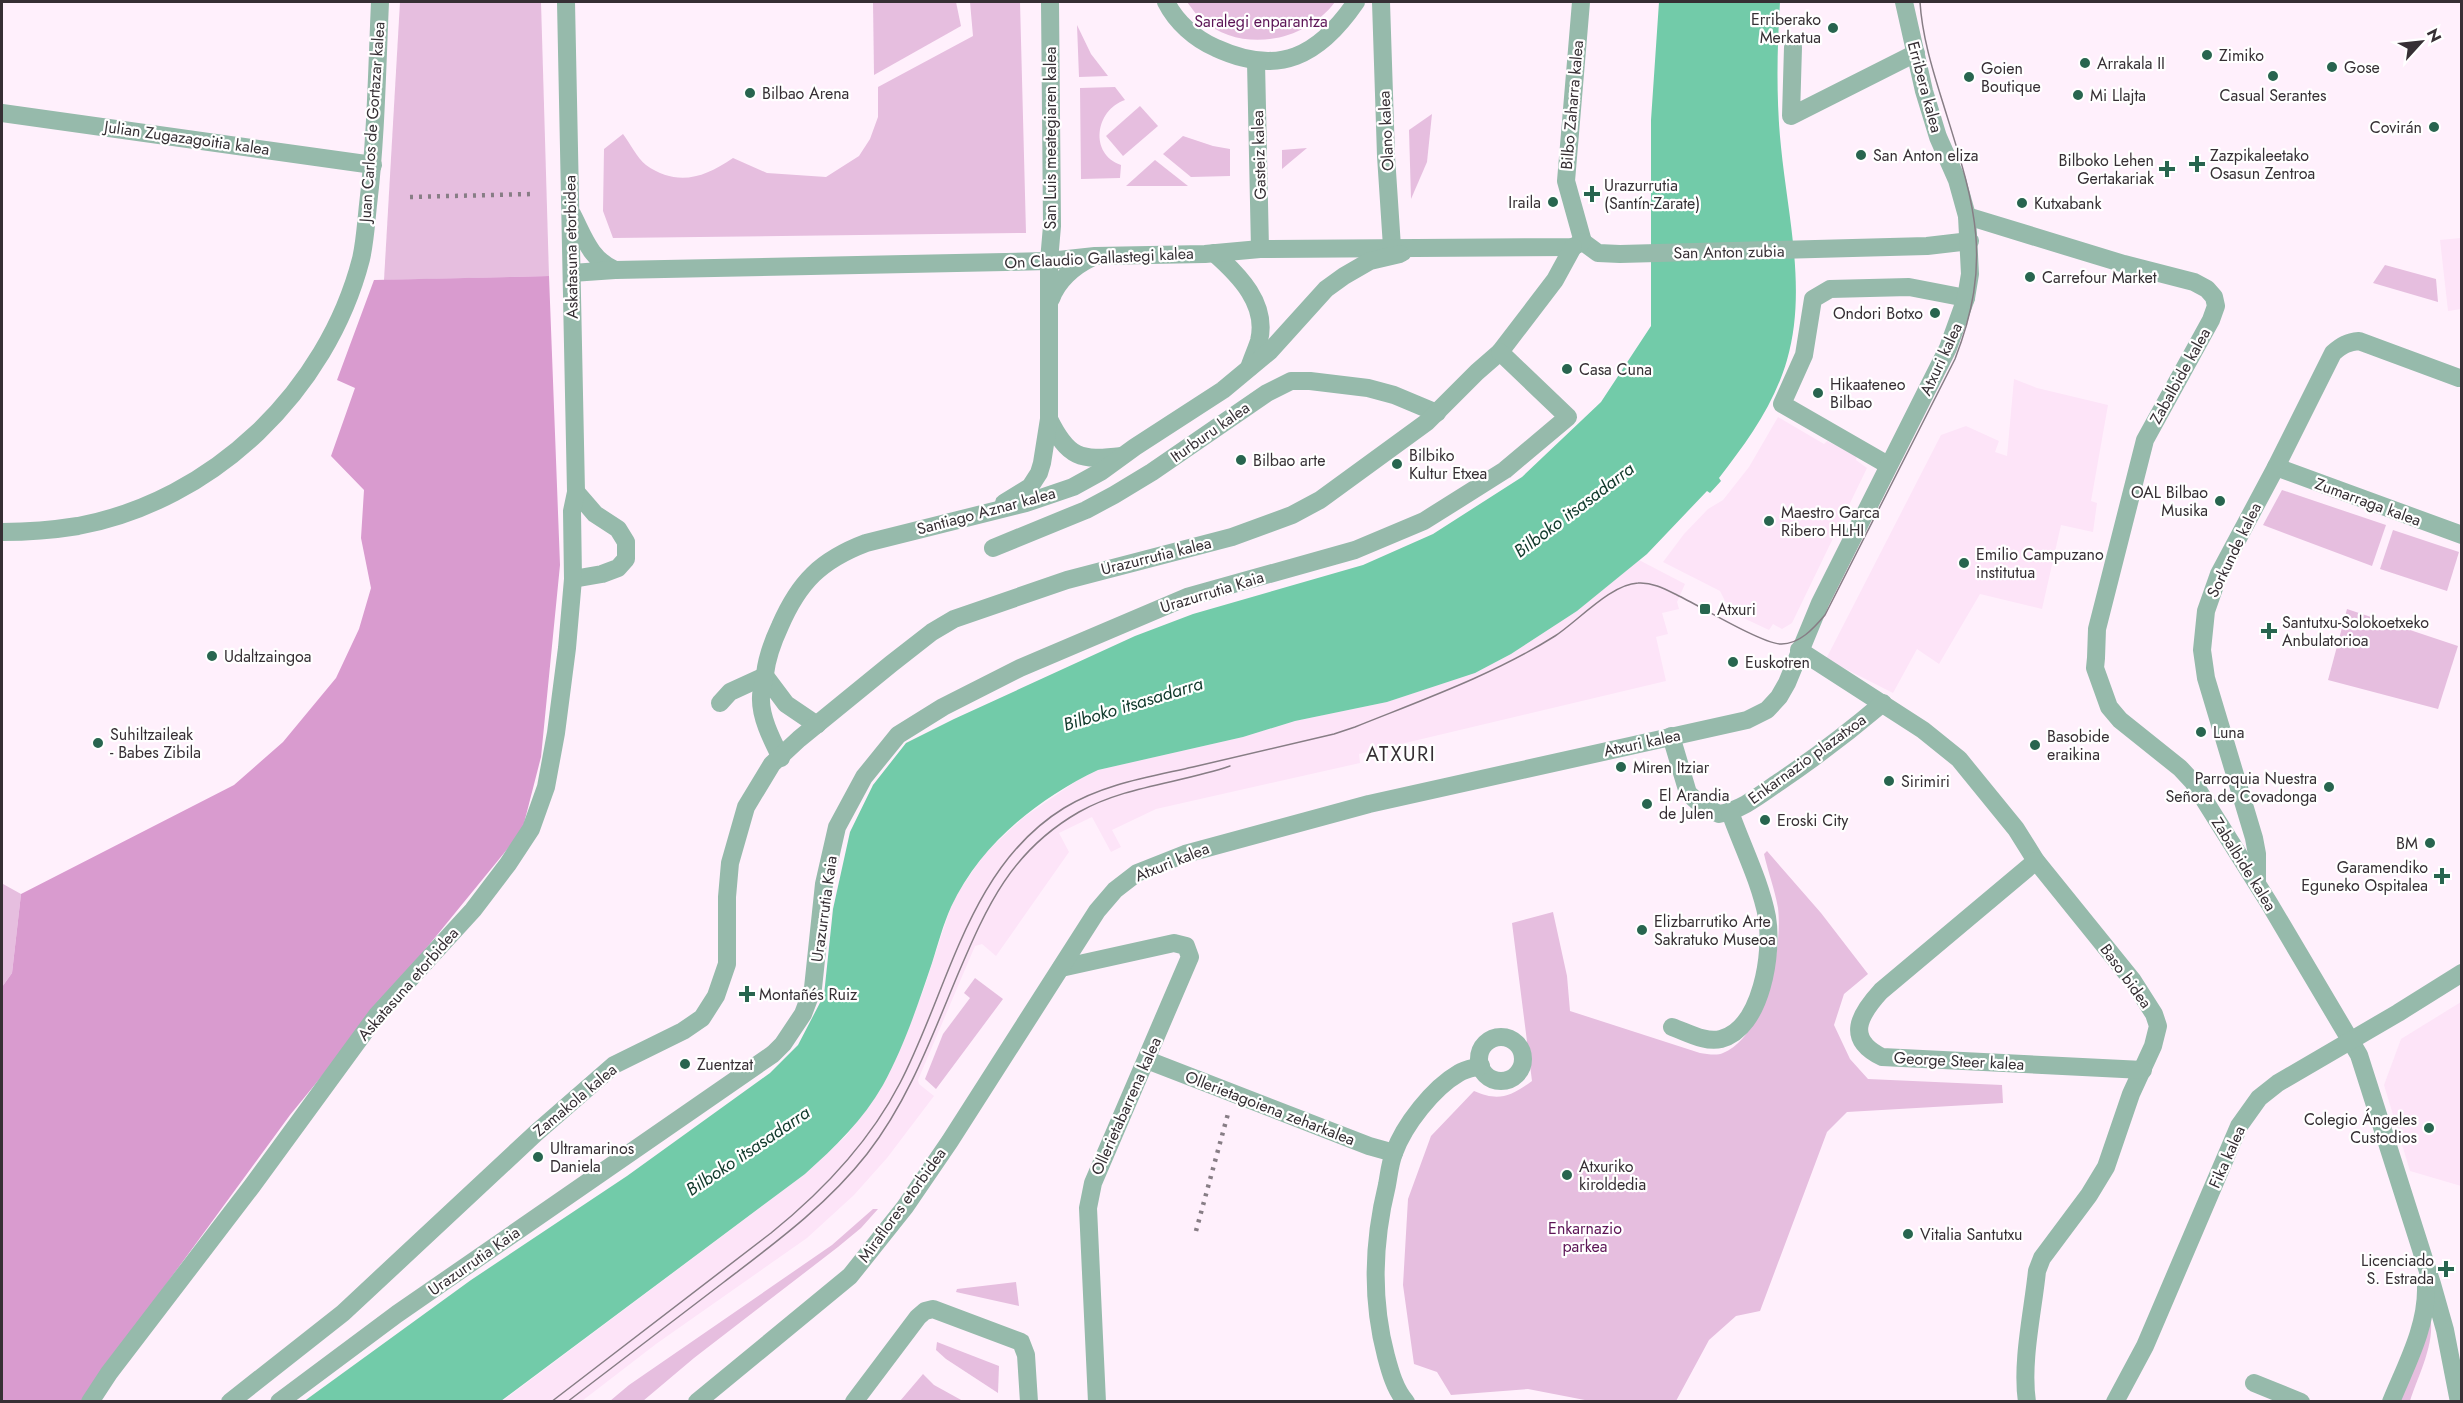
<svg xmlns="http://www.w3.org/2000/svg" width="2463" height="1403" viewBox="0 0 2463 1403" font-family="Jost,sans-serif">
	<rect width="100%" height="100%" fill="#fff0fc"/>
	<g fill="#fde4f8">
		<path d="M2461 238V309L2448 311 2440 240Z"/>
		<path d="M2014 379 2037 388 2108 405 2091 501 2097 503 2093 532 2061 525 2042 609 1980 594 1939 664 1917 649 1893 693 1826 659 1941 435 1966 426 1999 441 1995 452 2007 456Z"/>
		<path d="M1778 417 1824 444 1827 441 1857 456 1856 460 1867 468 1792 623 1782 629 1773 624 1769 630 1737 615 1740 611 1725 601 1720 591 1663 562 1684 534 1708 509 1723 500 1749 467Z"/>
		<path d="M1639 560 1685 584 1677 602 1679 609 1662 613 1668 634 1656 637 1666 681 1359 754 1360 763 1156 809 1112 830 1121 847 1111 852 1092 817 1059 833 1069 852 996 956 982 944 975 946 918 1080 919 1084 934 1096 887 1158 854 1195 807 1238 656 1344 582 1401 501 1402 805 1174 846 1136 881 1087 895 1060 923 991 950 909 959 891 985 853 1024 817 1078 780 1098 770 1243 737 1295 721 1387 702 1475 673 1511 654 1577 611Z"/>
		<path d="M2461 1002V1186L2410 1171 2384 1085 2401 1039Z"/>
	</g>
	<g fill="#e6bedf">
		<path d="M400 2H541L549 276 384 280Z"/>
		<path d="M873 2H956L961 26 874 75Z"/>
		<path d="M970 2H1020L1026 233 613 238 603 211 604 149 623 134C630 143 637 158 646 165 677 187 704 178 733 158L767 173 826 177 859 156 870 139 878 117V87L973 36Z"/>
		<path d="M1187 2H1335C1305 42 1242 54 1202 20 1196 15 1192 8 1187 2Z"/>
		<path d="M1077 25 1091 54 1108 76 1079 77Z"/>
		<path d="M1115 87 1125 100C1095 110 1089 154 1121 165L1120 178 1081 179 1080 88Z"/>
		<path d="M1140 106 1158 126 1123 156 1106 136Z"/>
		<path d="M1432 114 1427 162 1411 199 1409 130Z"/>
		<path d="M1183 136 1213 146 1230 149V176L1191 177 1163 154Z"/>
		<path d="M1307 148 1282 169V150Z"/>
		<path d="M1155 160 1188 186H1126Z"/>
		<path d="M2385 265 2436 279 2438 302 2373 283Z"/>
		<path d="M2282 490 2386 525 2372 566 2263 525Z"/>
		<path d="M2393 530 2459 552 2447 591 2380 569Z"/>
		<path d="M2347 609 2458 646 2438 709 2328 680Z"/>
		<path d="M1767 851 1821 913 1868 974 1844 994 1834 1025 1850 1059 1868 1079 2002 1085 2003 1103 1847 1112 1827 1132 1760 1311 1736 1316 1709 1340 1676 1401H1590L1528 1389 1451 1395 1437 1372 1414 1364 1403 1285 1408 1199 1431 1136 1474 1091C1499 1102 1511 1096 1532 1081L1512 923 1553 912 1567 976 1570 1011 1700 1053C1707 1054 1717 1056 1723 1053 1765 1036 1783 949 1778 908 1775 890 1768 872 1764 854Z"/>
		<path d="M3 884 21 894 12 973 2 987Z"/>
		<path d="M975 978 1003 999 936 1089 925 1079 943 1034 970 998 964 993Z"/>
		<path d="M873 1209H878L861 1228 838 1247 694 1358 643 1401H610L629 1385 832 1245Z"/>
		<path d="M1016 1282 1019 1306 956 1292 957 1289Z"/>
		<path d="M2430 1316C2436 1342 2418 1376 2410 1401L2398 1402Z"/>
		<path d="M937 1342 999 1366 998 1393 946 1359 936 1350Z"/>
		<path d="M923 1374 934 1385 963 1401H900Z"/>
	</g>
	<path fill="#d99bcf" d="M549 276 560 565 541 757 522 831 290 1115 137 1324 84 1401 2 1402V987L12 973 21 894 234 785 283 742 336 678 359 629 371 588 361 538 364 490 331 456 355 388 337 380 374 280Z"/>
	<path fill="#72cba9" d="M1659 2H1780C1777 50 1776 99 1781 147 1788 217 1807 291 1787 360 1774 405 1747 442 1719 478L1721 481 1710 493 1707 491 1647 554 1577 611 1511 654 1475 673 1387 702 1295 721 1243 737 1098 770C1037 799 980 845 951 907 943 925 938 944 932 963 918 1004 904 1047 883 1085 863 1120 835 1147 805 1174L501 1401 303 1402 471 1280 627 1176 770 1073 798 1045 824 995 833 909 850 832 873 785 906 743 954 719 1135 636 1193 614 1363 565 1433 534 1522 477 1601 402 1651 326V120Z"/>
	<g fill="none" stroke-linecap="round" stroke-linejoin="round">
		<g stroke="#96baab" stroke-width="18">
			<path d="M1166 2C1176 22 1195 39 1216 48 1279 77 1319 56 1356 2"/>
			<path d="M1381 2 1386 156 1392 247 1403 252"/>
			<path d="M1581 2 1566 181 1583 242"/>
			<path d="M1793 47 1791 116 1916 53"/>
			<path d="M1256 62 1260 249"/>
			<path d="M2 113 373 165"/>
			<path d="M572 214C584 237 590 259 615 270"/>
			<path d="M1967 216 2124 264 2194 282 2207 289 2214 297 2216 306 2211 320 2145 440 2097 629 2096 658 2095 668 2109 707 2120 720 2180 768 2193 782 2269 903 2359 1055 2432 1284 2445 1330 2459 1402"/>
			<path d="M1583 242 1598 253 1620 254 1927 246 1970 241"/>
			<path d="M1214 253C1239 275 1268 304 1259 341 1256 350 1252 359 1249 368"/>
			<path d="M572 273 615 270 1049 261 1095 256 1205 254 1260 249 1573 247 1582 242"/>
			<path d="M1051 299C1057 281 1074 266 1091 258"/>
			<path d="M1049 419C1068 458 1080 461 1122 456"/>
			<path d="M1888 465 1782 404 1804 355 1813 299 1830 289 1909 287 1966 298"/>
			<path d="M2276 467 2462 535"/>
			<path d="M1004 503 1030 487 1039 473 1042 463 1049 419V261L1052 226 1050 2"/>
			<path d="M2 532C27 532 53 530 78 526 213 501 327 391 361 259 365 242 366 223 368 205 376 138 377 69 380 2"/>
			<path d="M993 548 1086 510 1114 495 1152 472 1267 393 1291 381H1310L1368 388 1394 395 1437 413"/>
			<path d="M573 579 602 574 618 568 626 559V542L618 529 595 514 576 492"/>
			<path d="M1799 650 1923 730 1959 759 2016 829 2036 861 2133 981 2154 1014 2158 1026 2153 1046 2131 1094 2106 1167 2089 1195 2042 1258 2037 1271C2033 1311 2021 1362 2027 1402"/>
			<path d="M765 676 786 704 817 725"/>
			<path d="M720 703 730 692 765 676"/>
			<path d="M1671 736 1688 793 1701 805 1719 814C1742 810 1760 795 1779 782 1816 757 1850 731 1883 703"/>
			<path d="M781 758C772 740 760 717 761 697 761 689 764 682 765 674 767 657 773 641 780 626 799 582 821 560 866 543L1026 503 1073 487 1102 471 1135 447 1223 390 1270 351 1326 289 1344 276 1370 261 1400 254"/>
			<path d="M2036 861 1881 991C1859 1015 1845 1039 1882 1057L2143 1070"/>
			<path d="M2257 883V854L2254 838 2206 678 2202 650 2206 611 2219 574 2276 467 2333 353C2342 345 2348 342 2359 341L2459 378"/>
			<path d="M1061 968 1174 943 1186 946 1190 957 1093 1183 1088 1208 1097 1402"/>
			<path d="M1672 1027C1687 1032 1705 1043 1721 1039 1762 1028 1773 952 1767 917 1760 881 1742 846 1730 812"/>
			<circle cx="1501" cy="1059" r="22"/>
			<path d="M1147 1060 1369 1146 1394 1153"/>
			<path d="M2254 1383 2301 1402"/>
			<path d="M90 1402 109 1373 252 1186 377 1015 473 910 508 864 531 829 546 787 556 733 567 648 573 579 572 511 576 492 566 2"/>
			<path d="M230 1402 343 1313 536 1133 614 1065 683 1031 702 1018 716 996 727 964V897L730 863 746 807 772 764 799 739 891 664 932 632 954 619 1067 580 1232 537 1292 515 1320 500 1427 422 1477 372 1500 352 1555 280 1573 247"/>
			<path d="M279 1402 397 1314 773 1054 783 1044 803 1014 813 988 824 884 837 827 864 777 898 735 943 707 1020 668 1187 597 1355 550 1424 521 1505 470 1568 417 1500 352"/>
			<path d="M697 1402 850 1276 905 1207 950 1141 1097 911 1115 890 1137 873 1185 854 1369 804 1747 720 1767 710 1779 697 1787 683 1820 603 1948 348 1966 298 1970 274 1967 216 1957 180 1938 137 1924 91 1904 2"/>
			<path d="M854 1402 918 1317 925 1311 933 1309 1021 1342 1026 1355 1029 1402"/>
			<path d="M1406 1402C1395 1390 1390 1371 1386 1356 1371 1299 1373 1242 1387 1185 1389 1174 1390 1163 1394 1153 1404 1125 1433 1088 1459 1073 1465 1069 1474 1068 1481 1066"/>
			<path d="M2115 1402 2145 1346 2239 1126 2259 1098 2278 1083 2398 1013 2462 973"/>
			<path d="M2391 1402C2406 1365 2427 1327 2426 1287"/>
		</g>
		<g stroke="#877d85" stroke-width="1.5">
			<path d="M551 1402 771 1233C823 1191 869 1143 900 1083 949 989 968 867 1064 808 1103 784 1149 777 1193 767 1240 756 1287 745 1334 734L1355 727C1422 700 1493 675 1555 636 1578 621 1611 584 1638 583 1652 582 1665 589 1677 595 1700 606 1759 642 1780 644 1799 645 1814 628 1825 615L1955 359C1995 256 1973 200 1942 100 1932 68 1922 35 1920 2"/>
			<path d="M567 1402C619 1362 672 1322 724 1282 775 1243 827 1205 867 1154 909 1100 932 1036 958 974 987 906 1011 851 1079 812 1125 786 1181 783 1230 766"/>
		</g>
		<g stroke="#877d85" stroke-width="4.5" stroke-dasharray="3 6" stroke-linecap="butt">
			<path d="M410 197 533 194"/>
			<path d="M1196 1231 1229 1110"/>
		</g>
	</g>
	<g fill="#28654f" stroke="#fff" stroke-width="2">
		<circle cx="1833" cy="28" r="6"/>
		<circle cx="2207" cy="55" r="6"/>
		<circle cx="2085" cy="63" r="6"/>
		<circle cx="2332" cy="67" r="6"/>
		<circle cx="2273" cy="76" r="6"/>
		<circle cx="1969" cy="77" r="6"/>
		<circle cx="750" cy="93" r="6"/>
		<circle cx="2078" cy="95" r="6"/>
		<circle cx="2434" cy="127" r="6"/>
		<circle cx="1861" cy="155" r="6"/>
		<path d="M2194 155h6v6h6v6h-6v6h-6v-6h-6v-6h6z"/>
		<path d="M2164 160h6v6h6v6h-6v6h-6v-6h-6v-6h6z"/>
		<path d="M1589 185h6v6h6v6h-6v6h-6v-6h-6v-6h6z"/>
		<circle cx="1553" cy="202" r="6"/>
		<circle cx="2022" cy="203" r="6"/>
		<circle cx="2030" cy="277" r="6"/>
		<circle cx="1935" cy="313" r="6"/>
		<circle cx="1567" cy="369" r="6"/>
		<circle cx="1818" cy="393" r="6"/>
		<circle cx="1241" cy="460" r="6"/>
		<circle cx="1397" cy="464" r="6"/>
		<circle cx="2220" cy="501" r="6"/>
		<circle cx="1769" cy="521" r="6"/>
		<circle cx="1964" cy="563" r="6"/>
		<rect x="1699" y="603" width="12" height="12" rx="3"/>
		<path d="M2266 622h6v6h6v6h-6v6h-6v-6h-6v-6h6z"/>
		<circle cx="212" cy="656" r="6"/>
		<circle cx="1733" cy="662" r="6"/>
		<circle cx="2201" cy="732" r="6"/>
		<circle cx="98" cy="743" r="6"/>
		<circle cx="2035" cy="745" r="6"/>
		<circle cx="1621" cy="767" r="6"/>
		<circle cx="1889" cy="781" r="6"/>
		<circle cx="2329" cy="787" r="6"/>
		<circle cx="1647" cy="804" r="6"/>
		<circle cx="1765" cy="820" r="6"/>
		<circle cx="2430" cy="843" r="6"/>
		<path d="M2439 867h6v6h6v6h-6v6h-6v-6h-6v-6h6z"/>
		<circle cx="1642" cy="930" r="6"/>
		<path d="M744 985h6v6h6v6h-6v6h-6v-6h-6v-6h6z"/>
		<circle cx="685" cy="1064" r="6"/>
		<circle cx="2429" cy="1128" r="6"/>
		<circle cx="538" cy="1157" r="6"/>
		<circle cx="1567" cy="1175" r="6"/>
		<circle cx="1908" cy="1234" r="6"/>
		<path d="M2443 1260h6v6h6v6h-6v6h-6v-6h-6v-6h6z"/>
	</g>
	<g text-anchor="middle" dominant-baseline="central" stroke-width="4.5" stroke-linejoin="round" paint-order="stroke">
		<g font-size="16" fill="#362f34" stroke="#fff" text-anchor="start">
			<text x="1821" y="19" text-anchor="end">Erriberako<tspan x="1821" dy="18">Merkatua</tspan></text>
			<text x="2219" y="55">Zimiko</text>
			<text x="2097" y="63">Arrakala II</text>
			<text x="2344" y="67">Gose</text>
			<text x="1981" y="68">Goien<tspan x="1981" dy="18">Boutique</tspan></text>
			<text x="762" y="93">Bilbao Arena</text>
			<text x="2090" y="95">Mi Llajta</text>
			<text x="2273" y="95" text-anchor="middle">Casual Serantes</text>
			<text x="2422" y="127" text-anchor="end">Covirán</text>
			<text x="1873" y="155">San Anton eliza</text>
			<text x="2210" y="155">Zazpikaleetako<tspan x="2210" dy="18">Osasun Zentroa</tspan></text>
			<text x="2154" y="160" text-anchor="end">Bilboko Lehen<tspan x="2154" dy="18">Gertakariak</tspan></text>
			<text x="1604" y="185">Urazurrutia<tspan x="1604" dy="18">(Santín-Zarate)</tspan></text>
			<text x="1541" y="202" text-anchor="end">Iraila</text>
			<text x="2034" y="203">Kutxabank</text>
			<text x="2042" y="277">Carrefour Market</text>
			<text x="1923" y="313" text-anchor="end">Ondori Botxo</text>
			<text x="1579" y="369">Casa Cuna</text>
			<text x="1830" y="384">Hikaateneo<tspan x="1830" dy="18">Bilbao</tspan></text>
			<text x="1409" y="455">Bilbiko<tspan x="1409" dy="18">Kultur Etxea</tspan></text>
			<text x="1253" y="460">Bilbao arte</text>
			<text x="2208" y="492" text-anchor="end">OAL Bilbao<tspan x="2208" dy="18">Musika</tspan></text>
			<text x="1781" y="512">Maestro Garca<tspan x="1781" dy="18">Ribero HLHI</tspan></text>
			<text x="1976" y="554">Emilio Campuzano<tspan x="1976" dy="18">institutua</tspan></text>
			<text x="1717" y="609">Atxuri</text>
			<text x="2282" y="622">Santutxu-Solokoetxeko<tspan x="2282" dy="18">Anbulatorioa</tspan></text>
			<text x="224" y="656">Udaltzaingoa</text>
			<text x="1745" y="662">Euskotren</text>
			<text x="2213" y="732">Luna</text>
			<text x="110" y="734">Suhiltzaileak<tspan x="110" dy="18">- Babes Zibila</tspan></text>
			<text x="2047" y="736">Basobide<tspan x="2047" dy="18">eraikina</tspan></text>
			<text x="1633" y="767">Miren Itziar</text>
			<text x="2317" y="778" text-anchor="end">Parroquia Nuestra<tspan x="2317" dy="18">Señora de Covadonga</tspan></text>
			<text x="1901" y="781">Sirimiri</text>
			<text x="1659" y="795">El Arandia<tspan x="1659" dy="18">de Julen</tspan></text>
			<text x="1777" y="820">Eroski City</text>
			<text x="2418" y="843" text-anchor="end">BM</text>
			<text x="2428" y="867" text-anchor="end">Garamendiko<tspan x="2428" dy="18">Eguneko Ospitalea</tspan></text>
			<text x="1654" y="921">Elizbarrutiko Arte<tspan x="1654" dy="18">Sakratuko Museoa</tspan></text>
			<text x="759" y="994">Montañés Ruiz</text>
			<text x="697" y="1064">Zuentzat</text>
			<text x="2417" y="1119" text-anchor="end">Colegio Ángeles<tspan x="2417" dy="18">Custodios</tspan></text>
			<text x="550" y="1148">Ultramarinos<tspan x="550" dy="18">Daniela</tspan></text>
			<text x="1579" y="1166">Atxuriko<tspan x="1579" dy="18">kiroldedia</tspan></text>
			<text x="1920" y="1234">Vitalia Santutxu</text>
			<text x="2434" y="1260" text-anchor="end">Licenciado<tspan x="2434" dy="18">S. Estrada</tspan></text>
		</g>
		<g font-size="16" fill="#5c1456" stroke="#fff">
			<text x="1261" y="21">Saralegi enparantza</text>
			<text x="1585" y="1228">Enkarnazio<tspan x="1585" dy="18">parkea</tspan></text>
		</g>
		<g font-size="16" fill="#362f34" stroke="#fff">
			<text transform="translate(1925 87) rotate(75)">Erribera kalea</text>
			<text transform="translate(1572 105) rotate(-85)">Bilbo Zaharra kalea</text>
			<text transform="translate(372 122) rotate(-86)">Juan Carlos de Gortazar kalea</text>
			<text transform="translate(1386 131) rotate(-93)">Olano kalea</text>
			<text transform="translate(187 138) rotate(8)">Julian Zugazagoitia kalea</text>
			<text transform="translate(1050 138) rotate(-90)">San Luis meategiaren kalea</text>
			<text transform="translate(1259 155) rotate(-92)">Gasteiz kalea</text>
			<text transform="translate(571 247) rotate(-91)">Askatasuna etorbidea</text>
			<text transform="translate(1729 252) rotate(-1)">San Anton zubia</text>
			<text transform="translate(1099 258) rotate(-3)">On Claudio Gallastegi kalea</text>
			<text transform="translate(1941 359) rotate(-65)">Atxuri kalea</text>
			<text transform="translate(2180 376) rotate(-61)">Zabalbide kalea</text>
			<text transform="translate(1210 432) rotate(-35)">Iturburu kalea</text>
			<text transform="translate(2368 502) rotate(20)">Zumarraga kalea</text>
			<text transform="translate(986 511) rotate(-15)">Santiago Aznar kalea</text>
			<text transform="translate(2234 550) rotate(-64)">Sorkunde kalea</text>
			<text transform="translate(1156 556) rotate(-14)">Urazurrutia kalea</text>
			<text transform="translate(1212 592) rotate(-17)">Urazurrutia Kaia</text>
			<text transform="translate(1642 743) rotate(-12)">Atxuri kalea</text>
			<text transform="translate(1807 759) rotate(-36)">Enkarnazio plazatxoa</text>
			<text transform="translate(1172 862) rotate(-22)">Atxuri kalea</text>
			<text transform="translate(2244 864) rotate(58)">Zabalbide kalea</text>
			<text transform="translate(824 909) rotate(-82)">Urazurrutia Kaia</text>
			<text transform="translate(2126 976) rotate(54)">Baso bidea</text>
			<text transform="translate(408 984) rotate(-49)">Askatasuna etorbidea</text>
			<text transform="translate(1959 1061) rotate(3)">George Steer kalea</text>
			<text transform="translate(575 1100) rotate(-40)">Zamakola kalea</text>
			<text transform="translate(1126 1106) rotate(-66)">Ollerietabarrena kalea</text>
			<text transform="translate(1270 1108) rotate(21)">Ollerietagoiena zeharkalea</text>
			<text transform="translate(2227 1157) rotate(-66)">Fika kalea</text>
			<text transform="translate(902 1205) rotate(-54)">Miraflores etorbidea</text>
			<text transform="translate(474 1261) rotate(-35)">Urazurrutia Kaia</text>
		</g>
		<g font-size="18" font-style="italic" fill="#10392b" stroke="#fff">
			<text transform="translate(1574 510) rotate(-37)">Bilboko itsasadarra</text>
			<text transform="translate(1133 704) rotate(-17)">Bilboko itsasadarra</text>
			<text transform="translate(748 1151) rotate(-34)">Bilboko itsasadarra</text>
		</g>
		<g font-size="20" letter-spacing="1.5" fill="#362f34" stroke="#fff">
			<text x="1401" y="754">ATXURI</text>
		</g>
	</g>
	<rect width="2463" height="1403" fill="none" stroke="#362f34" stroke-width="6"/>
	<g transform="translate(2421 42) rotate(63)" stroke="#ffffff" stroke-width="4.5" paint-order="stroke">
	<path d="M0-4.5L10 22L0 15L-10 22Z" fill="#362f34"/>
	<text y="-9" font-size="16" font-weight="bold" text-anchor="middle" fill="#362f34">N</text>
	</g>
</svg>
